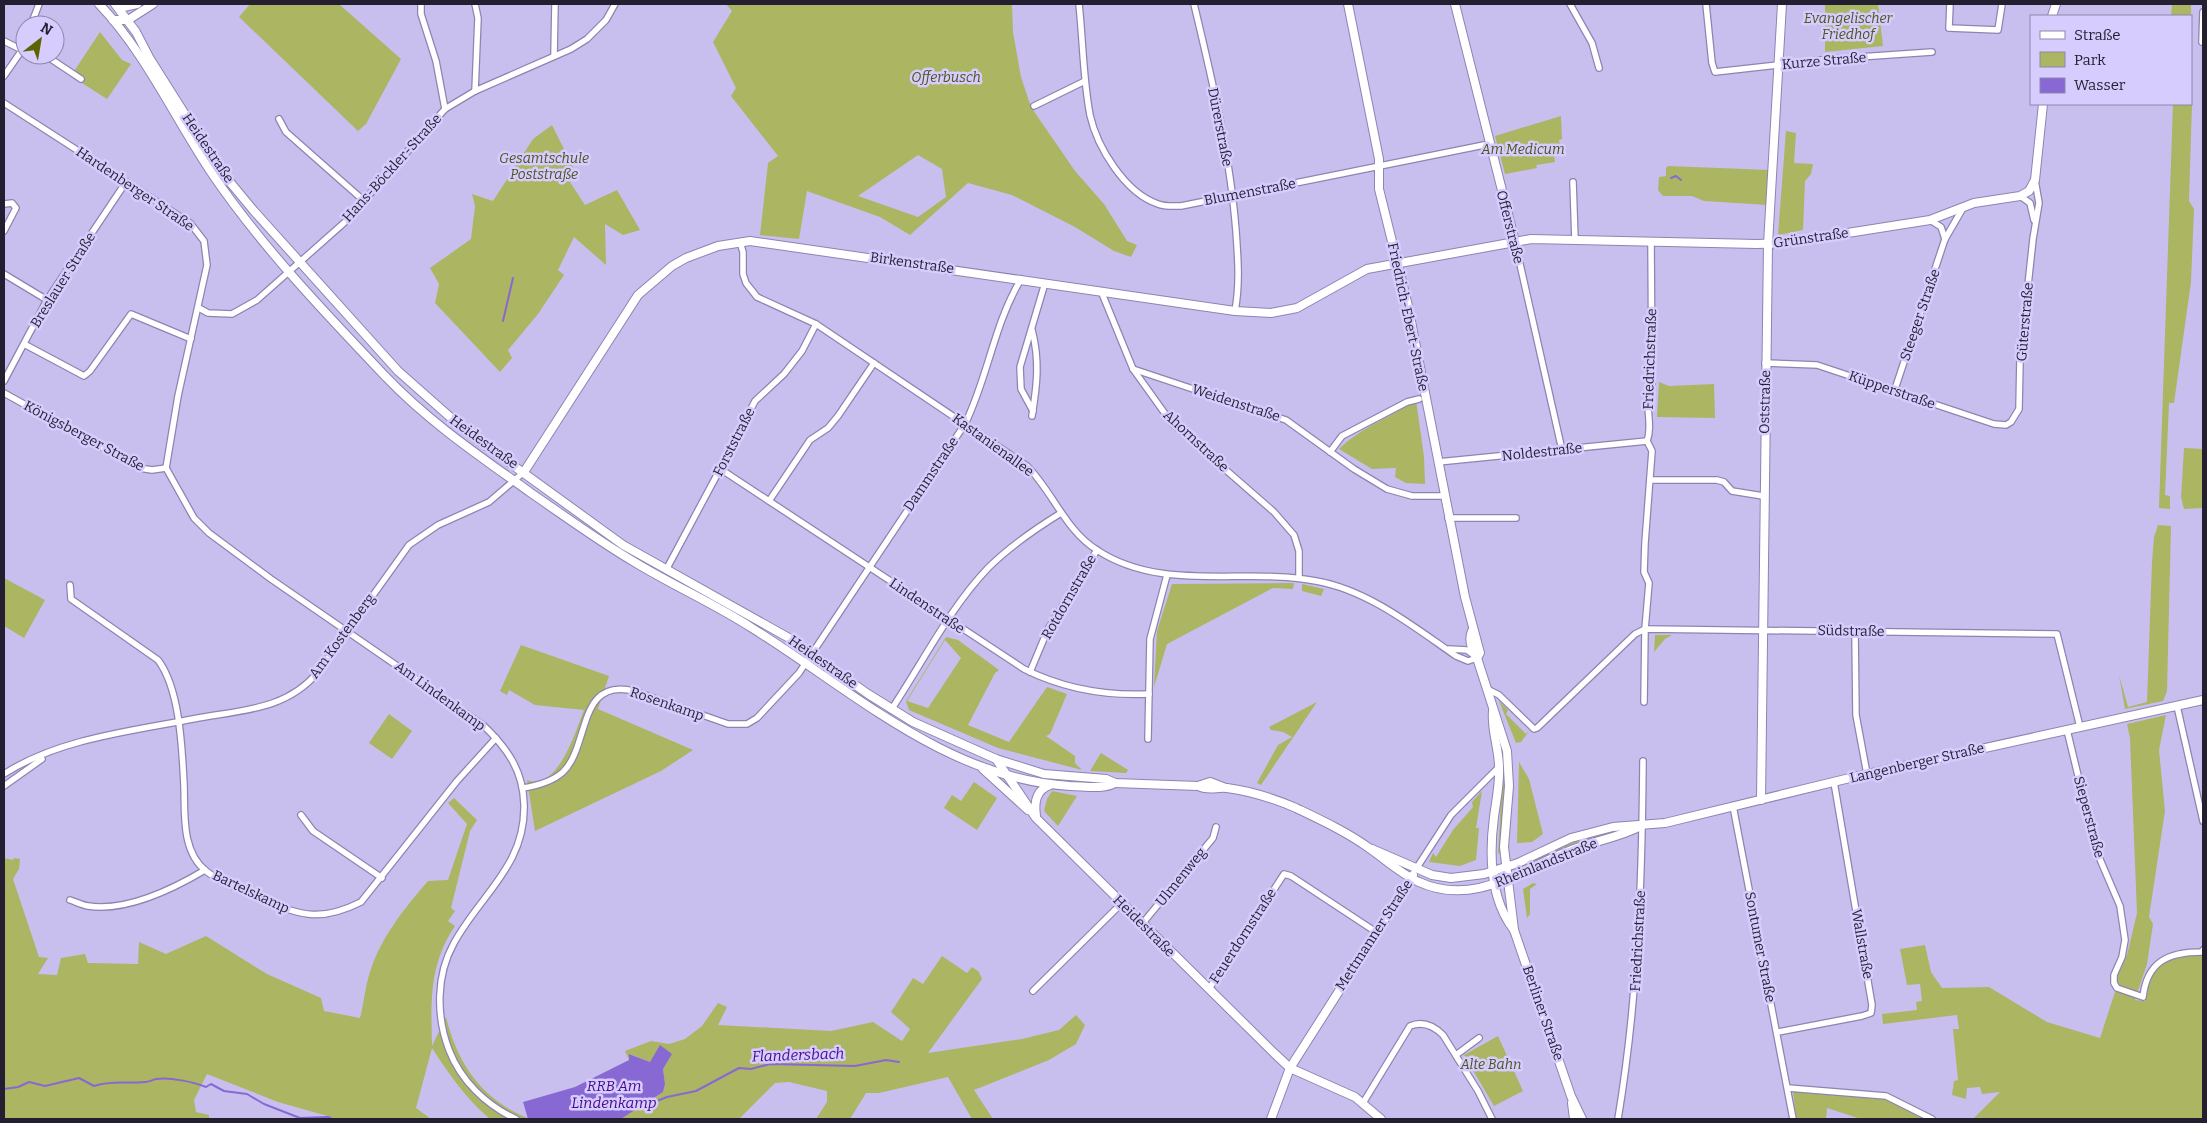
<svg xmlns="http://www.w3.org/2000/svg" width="2207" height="1123" viewBox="0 0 2207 1123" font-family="Bitter,serif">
	<rect width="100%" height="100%" fill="#c9bfef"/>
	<g fill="#abb562" fill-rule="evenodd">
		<path d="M250 4H339L401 59 366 124 358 131 239 17Z"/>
		<path d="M726 4H1012L1013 32 1021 77 1031 107 1075 171 1104 204 1127 241 1137 245 1131 257 1114 251 1075 227 1012 195 968 183 910 235 880 217 807 191 799 239 760 235 768 163 778 156 731 96 736 88 713 42 732 11ZM918 155 942 169 946 197 918 217 858 196Z"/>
		<path d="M1825 4H1878L1883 46 1825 52Z"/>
		<path d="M2172 4H2191L2192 104 2189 201 2194 209 2191 282 2174 403H2169L2165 495 2170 496V509L2159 508 2173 104H2191V16H2171Z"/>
		<path d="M100 32 122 60 131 64 107 99 71 76Z"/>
		<path d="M1561 116 1562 139 1559 140 1561 155 1554 156 1555 162 1536 165 1537 168 1505 174 1495 136Z"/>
		<path d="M552 125 573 167 566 176 585 205 617 190 640 230 623 235 605 224 606 265 574 237 558 270 564 275 538 314 508 350 512 358 500 372 435 303 439 284 430 268 471 239 475 206 472 194 493 201 533 139Z"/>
		<path d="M1786 131 1796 133 1794 163 1813 164 1811 174 1805 181 1803 230 1778 235Z"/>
		<path d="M1668 166 1770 170 1768 205 1704 201 1692 196H1663L1658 190 1659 177 1666 176V168Z"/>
		<path d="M1659 382 1669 386 1714 384 1715 418 1657 417Z"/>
		<path d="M1416 400 1424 457 1425 484 1406 483 1395 477 1396 468 1372 469 1339 449C1360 428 1391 417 1416 400Z"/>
		<path d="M2184 448 2203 449V508L2184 509 2181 497Z"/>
		<path d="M2158 525 2171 526 2167 691 2163 701 2125 709 2119 675 2128 707 2147 702 2152 562 2154 537Z"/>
		<path d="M4 578 45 600 24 638 4 626Z"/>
		<path d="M1294 583 1293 589 1273 588 1167 644 1154 687 1157 631 1172 584Z"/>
		<path d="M1302 584 1324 589 1321 596 1302 591Z"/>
		<path d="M1655 635H1672L1665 639 1654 652Z"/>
		<path d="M946 637 958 640 999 670 995 673 968 725 1009 742 1047 687 1067 694 1050 734 1046 736 1075 756V763L1082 770 998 748 909 710 906 701ZM945 640 961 658 928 708 907 701Z"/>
		<path d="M521 645 609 676 598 709 693 750 661 771 535 831 527 780C558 792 576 730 584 710L535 705 509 690 507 695 500 691Z"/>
		<path d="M1499 701 1508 710 1506 714 1526 734 1530 730 1521 742 1516 743Z"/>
		<path d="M1317 702 1261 785 1257 783 1278 745 1292 737 1283 732 1271 730 1269 727Z"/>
		<path d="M389 714 412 731 392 759 369 743Z"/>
		<path d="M2166 715 2159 750 2165 811 2149 917 2153 924 2147 964 2135 1000 2145 1001C2146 963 2170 954 2203 955V1119H1973L2000 1092 1982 1094 1980 1087 1967 1088 1966 1099 1952 1095 1954 1081 1958 1080 1953 1029H1959L1957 1015 1883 1024 1882 1014 1917 1010 1916 1002 1922 1001 1920 984 1907 985 1900 949 1925 945 1931 972 1942 988 1989 987 2047 1022 2100 1038 2115 992 2116 979 2127 955 2137 913 2130 738 2127 724Z"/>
		<path d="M1496 728C1512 774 1500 806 1501 852L1498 854 1503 764Z"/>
		<path d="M1101 753 1128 770 1126 773 1090 771Z"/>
		<path d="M1519 762 1529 779 1543 834 1532 842 1517 843Z"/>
		<path d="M974 782 997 798 977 830 944 808 952 795 961 801Z"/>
		<path d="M1052 791 1077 796 1058 826 1044 811 1047 799Z"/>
		<path d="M1482 791 1476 828H1479L1476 860 1460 866 1429 862 1433 853 1436 857 1453 830 1473 807 1472 802Z"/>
		<path d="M454 798 477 820 470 831 451 908 455 911 448 921 455 926C429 964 431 1002 432 1046L446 1017C458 1065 482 1100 530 1119H490C466 1099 449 1074 432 1048L416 1108 431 1119H338L278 1102 207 1074 194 1100 196 1112 209 1115V1119H4V858L13 860 14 858 20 859 19 869 13 879 39 957 48 958 38 974 57 975 61 958 85 954 88 963 138 964 139 942 166 954 206 936 267 974 321 998 324 1011 360 1018C364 1003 365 987 370 972 381 937 404 909 428 881L448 880 467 824 448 803Z"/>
		<path d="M1627 829 1564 848 1521 870V866C1555 851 1589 832 1627 829Z"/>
		<path d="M1533 883 1537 884 1530 889V914L1527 918 1523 889Z"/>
		<path d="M942 956 967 973 972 967 979 972 982 979 928 1053 1022 1039 1059 1030 1076 1015 1085 1025 1076 1044 1049 1060 974 1090 993 1119H972L948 1077 879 1093H866L850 1119H816L827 1102V1091L789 1082 775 1083 739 1119H621L663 1092 665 1084 663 1069 671 1055 650 1062 630 1054 629 1060 625 1051 651 1041 669 1044 685 1039 702 1026 718 1003 727 1007 718 1025 831 1031 873 1022 902 1041 910 1029 891 1012 913 978 923 984Z"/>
		<path d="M1498 1036 1523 1091 1494 1106 1464 1055Z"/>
		<path d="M1793 1091 1887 1099 1923 1119H1861L1827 1108 1826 1119H1796Z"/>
	</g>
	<path fill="#8869d3" d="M660 1045 672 1054 663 1069 665 1084 663 1092 621 1119H528L523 1102 575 1087 629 1060V1054L650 1062Z"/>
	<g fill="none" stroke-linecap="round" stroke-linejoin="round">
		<g stroke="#8869d3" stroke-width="2">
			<path d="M1671 178 1676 176 1681 180"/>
			<path d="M503 321 513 278"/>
			<path d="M4 1089 18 1087 29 1082 45 1086 79 1078 94 1086C111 1080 128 1084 145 1082 149 1082 152 1080 156 1079 170 1077 194 1082 206 1087L211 1084 224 1091 247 1094 264 1104 300 1118 328 1117 333 1119"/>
			<path d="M639 1108 667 1097 696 1091 739 1068 751 1069 770 1064 855 1066 886 1060 899 1062"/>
		</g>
		<g stroke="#8e84b2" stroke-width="8">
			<g id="street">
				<path d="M421 4V14L436 61 445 109"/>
				<path d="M475 4 478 18 475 91"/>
				<path d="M1079 4C1083 41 1083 78 1090 115 1097 147 1125 193 1158 204 1165 207 1173 206 1181 206L1489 144"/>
				<path d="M1194 4C1212 79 1230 155 1236 231 1238 259 1240 284 1235 311"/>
				<path d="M1570 4 1592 43 1599 68"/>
				<path d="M1706 4 1712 63 1715 72 1830 59 1932 52"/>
				<path d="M1950 4 1949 28 1998 30 2002 4"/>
				<path d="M31 25 39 4"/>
				<path d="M4 41 22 50"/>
				<path d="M2202 42 2203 12"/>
				<path d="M45 55 81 79"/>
				<path d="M554 56 555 4"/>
				<path d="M4 76 22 50 25 39"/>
				<path d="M4 103 190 223 204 241 207 265 178 396 166 468"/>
				<path d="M1034 106 1085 81"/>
				<path d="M279 119 286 132 363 200"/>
				<path d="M1573 182 1575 240"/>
				<path d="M2020 196 2030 203 2034 220"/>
				<path d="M4 204 12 203 16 208 4 231"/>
				<path d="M1930 220 1941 227 1945 239"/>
				<path d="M740 242 743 252V274L746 283 757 297 816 324 1027 466C1053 492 1065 530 1097 550 1162 593 1244 567 1316 581 1368 590 1414 627 1456 656L1468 661 1477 658"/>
				<path d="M1515 242 1562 450"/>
				<path d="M4 274 47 300"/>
				<path d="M1101 291 1133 369 1171 422 1274 512 1294 535 1299 551V578"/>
				<path d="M199 308 208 313 232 314 257 300 345 222 445 109 475 91 571 49 587 39 606 20 615 4"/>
				<path d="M24 344 84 376 90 371 131 314 191 339"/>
				<path d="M1765 363 1817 365 1994 424 2006 425 2011 422 2019 409 2020 359 2033 239 2039 203 2035 180"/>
				<path d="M1133 369 1286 420 1354 469 1387 489 1412 496H1444"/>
				<path d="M4 381 47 300 126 182"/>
				<path d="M1894 392 1945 239 1963 208"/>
				<path d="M4 393 139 468 152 470 166 468"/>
				<path d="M1033 411 1021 389 1020 367 1045 283"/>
				<path d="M1032 416C1037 385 1040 361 1032 330"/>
				<path d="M1647 441C1654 423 1642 401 1652 383L1651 241"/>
				<path d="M1330 452 1342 436 1407 402 1419 399"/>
				<path d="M1438 462 1647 441"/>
				<path d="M166 468 194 518 209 533 271 579 483 725C507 748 523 770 524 804 526 865 481 894 454 943 436 975 436 1016 449 1050 461 1081 486 1105 516 1119"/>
				<path d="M722 470 1024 669C1064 689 1105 696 1149 694"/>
				<path d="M1650 480H1717L1724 482 1732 491 1763 496"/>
				<path d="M769 501 810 440 828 428 838 416 874 363"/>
				<path d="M1448 518H1516"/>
				<path d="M666 570 718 473 722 470 725 459 755 401 784 374 802 351 816 324"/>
				<path d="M70 585 71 599 158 660C180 689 182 748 184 785 185 813 181 851 206 871 222 884 245 891 264 900 302 917 323 921 361 902L457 781 496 738"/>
				<path d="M1855 631 1856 715 1867 774"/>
				<path d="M1449 649 1467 650 1475 656"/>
				<path d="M1030 672 1048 629 1097 550"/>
				<path d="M1487 689 1499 695 1534 729 1537 728 1635 634 1645 629 2057 634 2080 727"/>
				<path d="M1644 702 1645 629 1649 583 1644 572 1645 543 1652 451 1647 441"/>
				<path d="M2177 706 2203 821"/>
				<path d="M891 710C923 662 949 609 988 568 1010 546 1035 529 1061 513"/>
				<path d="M2067 730 2096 850 2120 906 2125 940 2122 957 2114 975V983L2117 988 2143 997C2147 961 2169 952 2202 952L2203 950"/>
				<path d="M1148 739 1150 639 1167 575"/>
				<path d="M4 774C58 739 131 731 193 719 239 710 286 711 318 672L409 545 438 525 489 502 524 472"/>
				<path d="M4 786 42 759"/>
				<path d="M523 788C536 786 553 781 563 772 590 746 577 677 634 691L728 724H747L757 718 799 673 965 424C988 377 994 324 1021 279"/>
				<path d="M1733 806 1793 1119"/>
				<path d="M301 815 313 831 382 878"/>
				<path d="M1416 869 1451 815 1499 767"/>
				<path d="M70 900C76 902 82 905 88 906 127 912 173 889 205 870"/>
				<path d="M1142 924 1213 838 1216 827"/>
				<path d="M1209 989 1284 874 1291 876 1376 932"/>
				<path d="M1033 991 1121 904"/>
				<path d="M1778 1032 1862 1016 1871 1013 1872 1005 1834 782"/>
				<path d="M1456 1055 1479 1038"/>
				<path d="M1788 1088 1886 1096 1932 1119"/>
				<path d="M1363 1103 1410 1026C1422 1021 1433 1025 1443 1035L1478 1091 1492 1119"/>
				<path d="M1618 1119C1638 998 1642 884 1643 761"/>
			</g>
		</g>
		<g stroke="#8e84b2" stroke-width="10">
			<g id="secondary">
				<path d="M99 4C146 53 175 119 213 175 262 247 326 314 386 377 429 422 481 457 531 493 566 517 600 542 636 563 674 586 715 604 752 628 852 690 947 779 1070 786 1084 786 1102 790 1115 783"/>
				<path d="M115 4 136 32 150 59 220 170 254 211 398 371 467 432 623 545 789 638 868 694 913 722 996 759 1044 774 1106 779 1115 783 1198 786C1208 791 1216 787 1227 788 1250 791 1275 799 1296 808 1321 820 1347 832 1369 848 1386 860 1401 874 1419 882 1474 907 1520 870 1569 851 1593 841 1618 838 1641 826"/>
				<path d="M1348 4 1379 159V189L1408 306 1465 597 1480 653 1477 658"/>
				<path d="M1455 4 1515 242"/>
				<path d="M119 8 137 4"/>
				<path d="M2052 16 2056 4"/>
				<path d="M113 20H128L153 4"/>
				<path d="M524 472 638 295 672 266 686 258 718 246 750 241 764 243 1235 311 1271 313 1297 308 1367 269 1515 242 1531 239 1757 244 1784 243 1930 220 1974 203 2020 196 2029 191 2035 180 2043 104"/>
				<path d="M1472 631C1468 640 1472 650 1477 658L1507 751 1509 786 1504 847 1514 930 1571 1096 1582 1119"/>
				<path d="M1493 711C1491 730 1499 748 1499 767 1500 784 1496 801 1494 817 1489 855 1490 899 1514 930"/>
				<path d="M996 759 1036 818 1274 1053 1290 1068 1355 1097 1381 1119"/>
				<path d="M983 769 1028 810"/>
				<path d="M1198 786 1210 782 1223 787"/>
				<path d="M1761 800 1768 244 1782 4"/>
				<path d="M1036 816C1034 802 1036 790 1050 785"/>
				<path d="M1372 849 1432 875 1451 878 1484 874 1518 863 1571 838 1613 827 1665 823 1858 776 2203 700"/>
				<path d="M1572 1103 1574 1119"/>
				<path d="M1271 1119 1290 1068 1413 875"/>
			</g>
		</g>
		<use href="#street" stroke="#fff" stroke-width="5.5"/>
		<use href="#secondary" stroke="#fff" stroke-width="8"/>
	</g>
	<g text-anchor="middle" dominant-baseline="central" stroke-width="5" stroke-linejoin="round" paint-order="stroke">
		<g font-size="14" font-style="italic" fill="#4f5520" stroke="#d6ccfd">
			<text x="1848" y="18">Evangelischer<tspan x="1848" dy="16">Friedhof</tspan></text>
			<text x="946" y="77">Offerbusch</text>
			<text x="1523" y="149">Am Medicum</text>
			<text x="544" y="158">Gesamtschule<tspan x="544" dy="16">Poststraße</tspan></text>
			<text x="1491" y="1064">Alte Bahn</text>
		</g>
		<g font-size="14" fill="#231f31" stroke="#d6ccfd">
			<text transform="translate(1824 61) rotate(-5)">Kurze Straße</text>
			<text transform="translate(1220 127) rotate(79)">Dürerstraße</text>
			<text transform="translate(208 148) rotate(56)">Heidestraße</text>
			<text transform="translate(392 168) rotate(-48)">Hans-Böckler-Straße</text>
			<text transform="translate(135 189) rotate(34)">Hardenberger Straße</text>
			<text transform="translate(1250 192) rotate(-11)">Blumenstraße</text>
			<text transform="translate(1510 227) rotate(76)">Offerstraße</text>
			<text transform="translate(1811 238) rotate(-8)">Grünstraße</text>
			<text transform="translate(912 263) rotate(8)">Birkenstraße</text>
			<text transform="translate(63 280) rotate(-58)">Breslauer Straße</text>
			<text transform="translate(1920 315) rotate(-71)">Steeger Straße</text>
			<text transform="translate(1408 317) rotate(78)">Friedrich-Ebert-Straße</text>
			<text transform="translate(2025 322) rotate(-85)">Güterstraße</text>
			<text transform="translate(1650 359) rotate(-88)">Friedrichstraße</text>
			<text transform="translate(1892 390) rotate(19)">Küpperstraße</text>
			<text transform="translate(1765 402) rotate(-89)">Oststraße</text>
			<text transform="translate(1236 403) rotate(18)">Weidenstraße</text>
			<text transform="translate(84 436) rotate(28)">Königsberger Straße</text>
			<text transform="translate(1196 441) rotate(43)">Ahornstraße</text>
			<text transform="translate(484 442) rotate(36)">Heidestraße</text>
			<text transform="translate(734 442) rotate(-63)">Forststraße</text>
			<text transform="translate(993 445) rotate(36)">Kastanienallee</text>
			<text transform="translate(1542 452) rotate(-6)">Noldestraße</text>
			<text transform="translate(931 474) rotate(-56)">Dammstraße</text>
			<text transform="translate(1069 597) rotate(-60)">Rotdornstraße</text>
			<text transform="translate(927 606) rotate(34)">Lindenstraße</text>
			<text transform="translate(1851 631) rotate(1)">Südstraße</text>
			<text transform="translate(342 636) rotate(-54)">Am Kostenberg</text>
			<text transform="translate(823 662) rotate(35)">Heidestraße</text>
			<text transform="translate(440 696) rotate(36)">Am Lindenkamp</text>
			<text transform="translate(667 704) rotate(19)">Rosenkamp</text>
			<text transform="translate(1917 763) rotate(-13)">Langenberger Straße</text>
			<text transform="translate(2089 817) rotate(75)">Sieperstraße</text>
			<text transform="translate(1546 863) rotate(-22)">Rheinlandstraße</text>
			<text transform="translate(1181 877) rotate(-51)">Ulmenweg</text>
			<text transform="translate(251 892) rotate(25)">Bartelskamp</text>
			<text transform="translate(1144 926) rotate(45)">Heidestraße</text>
			<text transform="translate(1374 935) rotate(-57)">Mettmanner Straße</text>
			<text transform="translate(1243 936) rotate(-57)">Feuerdornstraße</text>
			<text transform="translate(1638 941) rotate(-87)">Friedrichstraße</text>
			<text transform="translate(1862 944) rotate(80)">Wallstraße</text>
			<text transform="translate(1760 947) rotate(79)">Sontumer Straße</text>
			<text transform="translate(1543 1013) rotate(71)">Berliner Straße</text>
		</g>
		<g font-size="15" font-style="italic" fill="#47078f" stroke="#d6ccfd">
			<text transform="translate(798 1055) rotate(-2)">Flandersbach</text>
			<text x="614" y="1086">RRB Am<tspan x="614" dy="17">Lindenkamp</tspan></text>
		</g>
	</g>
	<rect width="2207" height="1123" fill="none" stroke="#231f31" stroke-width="10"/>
	<rect x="2030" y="15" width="162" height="90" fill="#d6ccfd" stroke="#8e87ab"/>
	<rect x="2040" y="31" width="25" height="8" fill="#ffffff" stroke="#8e87ab"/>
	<text x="2074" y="40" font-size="15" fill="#231f31">Straße</text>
	<rect x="2040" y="52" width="25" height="15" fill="#abb562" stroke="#8e87ab"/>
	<text x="2074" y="65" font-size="15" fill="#231f31">Park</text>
	<rect x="2040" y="78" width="25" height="15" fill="#8869d3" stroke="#8e87ab"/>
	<text x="2074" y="90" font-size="15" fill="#231f31">Wasser</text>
	<g transform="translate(40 40) rotate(31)"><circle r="24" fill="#d6ccfd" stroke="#8e87ab"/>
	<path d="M0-4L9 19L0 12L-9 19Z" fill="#5d6402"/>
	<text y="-8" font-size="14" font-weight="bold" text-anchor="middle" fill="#231f31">N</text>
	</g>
</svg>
